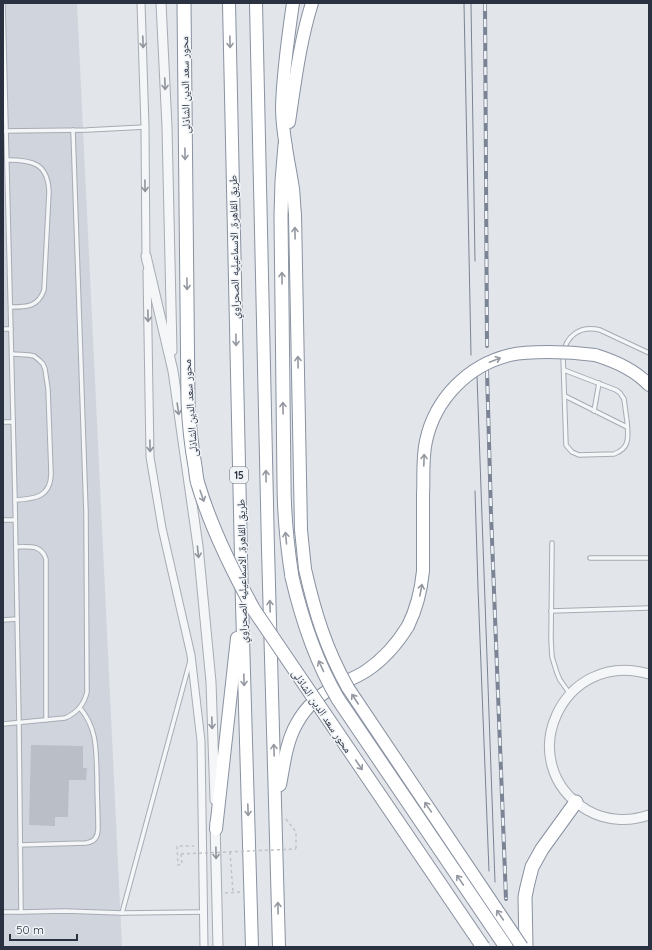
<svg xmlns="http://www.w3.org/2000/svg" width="652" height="950" viewBox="0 0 652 950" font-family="Quicksand,'Noto Naskh Arabic',sans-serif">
	<rect width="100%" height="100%" fill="#e2e5ea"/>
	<path fill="#d0d4dc" d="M3 3H77L122 947H3Z"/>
	<path fill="#b9bec7" d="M31 745 83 746V768H87L86 780H69L68 817H55V826L29 825Z"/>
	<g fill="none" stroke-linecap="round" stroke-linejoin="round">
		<g stroke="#a7acb4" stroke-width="5.5">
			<g id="service">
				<path d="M3 3 15 500 19 723 21 912"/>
				<path d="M3 131 87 130 145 127"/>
				<path d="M8 160C32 160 48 163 49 192L44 290C38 307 27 307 11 307"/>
				<path d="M3 329H11"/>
				<path d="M12 354 29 355 34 356 39 360 43 364 45 369 48 389 51 473C51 497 35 499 15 500"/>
				<path d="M564 370 616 390 620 393 624 399C625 406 626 414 627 421 628 436 631 448 614 454L579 455 572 452 566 445 563 356C565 336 580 325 600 330L649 353"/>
				<path d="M565 396 627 427"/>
				<path d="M594 411 599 383"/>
				<path d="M3 422H13"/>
				<path d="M3 520H15"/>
				<path d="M552 543 551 639 552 657 557 673 560 680 570 694"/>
				<path d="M16 547C29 547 41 544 46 559V720"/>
				<path d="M590 558H649"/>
				<path d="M551 611 649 608"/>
				<path d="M3 620 17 619"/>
				<path d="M3 724 65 718C77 713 84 705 87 692L86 512 73 130"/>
				<path d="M20 845 86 843C94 842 98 837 98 829 98 812 97 796 97 779 96 752 98 729 80 708"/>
				<path d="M3 912H21L65 911 122 913 204 912"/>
				<path d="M122 913 190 661"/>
			</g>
		</g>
		<g stroke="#a7acb4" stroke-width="9">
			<g id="minor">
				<path d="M141 3 145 127 146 261"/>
				<path d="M147 271 150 457 162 528 191 655 201 741 204 947"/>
			</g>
		</g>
		<g stroke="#a7acb4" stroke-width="11">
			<g id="tertiary">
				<path d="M161 3 167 127 172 351"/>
				<path d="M146 256 173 371 198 546 211 682 215 800"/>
				<path d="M649 674C562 648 510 764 587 810 606 821 629 822 649 815"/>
				<path d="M215 822 218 947"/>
			</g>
		</g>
		<g stroke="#8992a1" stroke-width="14">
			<g id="trunk">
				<path d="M229 3 242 604 252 947"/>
				<path d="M256 3 268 549 279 947"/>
				<path d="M293 3C288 37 283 72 282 107 282 135 289 162 293 189 294 197 294 206 295 214L301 530 305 569"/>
				<path d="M289 122C295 82 300 41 312 3"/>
				<path d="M595 355C615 361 634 369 649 385"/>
				<path d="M280 785C284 765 286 742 297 723 306 707 320 694 336 686 346 681 357 677 366 671 384 659 397 644 408 626"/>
				<path d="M216 829 237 638"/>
			</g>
		</g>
		<g stroke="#8992a1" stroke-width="15">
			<g id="motorway">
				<path d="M285 145 282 181 281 216 284 482C284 514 287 545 292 577"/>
				<path d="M526 947 525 897 527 887 532 867 542 849 576 802"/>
			</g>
		</g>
		<g stroke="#bfc3c9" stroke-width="1.5" stroke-dasharray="3 3" stroke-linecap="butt">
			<path d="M286 819 296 832V849"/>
			<path d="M230 852 233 892"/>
			<path d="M181 854 182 864 178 865 177 846H194"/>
			<path d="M225 893 241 892"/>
		</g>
		<use href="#service" stroke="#f4f6f8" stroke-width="3.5"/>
		<use href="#minor" stroke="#f4f6f8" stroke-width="7"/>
		<use href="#tertiary" stroke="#f4f6f8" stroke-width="9"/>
		<use href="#trunk" stroke="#fff" stroke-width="12"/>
		<use href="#motorway" stroke="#fff" stroke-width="13"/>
		<g stroke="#7b8494" stroke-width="1">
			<path d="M464 3 471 355"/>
			<path d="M471 3 475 261"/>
			<path d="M477 376 495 882"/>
			<path d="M475 491 478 588 489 871"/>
		</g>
		<g stroke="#7b8494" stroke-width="4">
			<g id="rail">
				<path d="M485 3 487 346"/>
				<path d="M487 370 491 514 506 899"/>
			</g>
		</g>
		<use href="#rail" stroke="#f1f4f7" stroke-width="2.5" stroke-dasharray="8" stroke-linecap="butt"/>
		<g stroke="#8992a1" stroke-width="14" stroke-linecap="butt">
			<g id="trunk-bridge">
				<path d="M305 569C315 613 326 649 348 688L522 947"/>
				<path d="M408 626C417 608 421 591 423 571 423 546 423 521 423 495 424 477 422 459 426 441 435 399 468 365 510 355 523 352 536 352 549 352 565 352 580 353 595 355"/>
			</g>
		</g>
		<g stroke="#8992a1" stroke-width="15" stroke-linecap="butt">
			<g id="motorway-bridge">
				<path d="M184 3 188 402C189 424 191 444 195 466 196 472 196 478 198 484 211 528 232 570 254 610L483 947"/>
				<path d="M292 577C302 620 315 660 338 699L506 947"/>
			</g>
		</g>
		<path stroke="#bfc3c9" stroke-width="1.5" stroke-dasharray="3 3" stroke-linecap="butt" d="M181 854 296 849"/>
		<use href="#trunk-bridge" stroke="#fff" stroke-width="12"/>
		<use href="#motorway-bridge" stroke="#fff" stroke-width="13"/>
	</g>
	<defs><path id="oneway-shaft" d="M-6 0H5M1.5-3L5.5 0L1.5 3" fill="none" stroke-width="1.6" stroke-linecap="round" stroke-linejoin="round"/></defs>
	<g stroke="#8f949d">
		<use href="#oneway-shaft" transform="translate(143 42) rotate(88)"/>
		<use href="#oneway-shaft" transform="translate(165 84) rotate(88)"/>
		<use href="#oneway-shaft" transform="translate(145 186) rotate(89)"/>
		<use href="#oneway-shaft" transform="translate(148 316) rotate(89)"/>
		<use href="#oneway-shaft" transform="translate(178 409) rotate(82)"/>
		<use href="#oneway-shaft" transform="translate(150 446) rotate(89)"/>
		<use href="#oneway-shaft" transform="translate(198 552) rotate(84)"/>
		<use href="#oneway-shaft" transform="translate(212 723) rotate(88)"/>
		<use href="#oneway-shaft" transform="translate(216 853) rotate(89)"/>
	</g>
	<g stroke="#9498a0">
		<use href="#oneway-shaft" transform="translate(230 42) rotate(89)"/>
		<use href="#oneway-shaft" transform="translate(185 154) rotate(89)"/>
		<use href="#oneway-shaft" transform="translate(295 233) rotate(-91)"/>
		<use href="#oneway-shaft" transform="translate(282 278) rotate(-91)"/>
		<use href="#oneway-shaft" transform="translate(187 284) rotate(89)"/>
		<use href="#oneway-shaft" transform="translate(236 340) rotate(89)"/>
		<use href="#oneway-shaft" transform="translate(495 360) rotate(-21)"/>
		<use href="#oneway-shaft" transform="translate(298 362) rotate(-91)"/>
		<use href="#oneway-shaft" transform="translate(283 408) rotate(-91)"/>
		<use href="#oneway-shaft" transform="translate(424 460) rotate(-88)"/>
		<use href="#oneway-shaft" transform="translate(266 476) rotate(-91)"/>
		<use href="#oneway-shaft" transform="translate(202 496) rotate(71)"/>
		<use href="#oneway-shaft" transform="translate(286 538) rotate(-95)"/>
		<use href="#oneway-shaft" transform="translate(421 590) rotate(-79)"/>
		<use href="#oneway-shaft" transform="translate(270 606) rotate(-92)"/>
		<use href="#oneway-shaft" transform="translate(321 666) rotate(-115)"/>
		<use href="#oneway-shaft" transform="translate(244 680) rotate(88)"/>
		<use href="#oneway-shaft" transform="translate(355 699) rotate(-123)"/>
		<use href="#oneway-shaft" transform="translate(274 750) rotate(-92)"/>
		<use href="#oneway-shaft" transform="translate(359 765) rotate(56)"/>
		<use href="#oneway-shaft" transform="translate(428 807) rotate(-124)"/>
		<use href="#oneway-shaft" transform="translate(248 810) rotate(88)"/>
		<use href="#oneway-shaft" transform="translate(460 880) rotate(-124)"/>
		<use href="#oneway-shaft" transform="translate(278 908) rotate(-91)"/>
		<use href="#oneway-shaft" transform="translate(500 915) rotate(-124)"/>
	</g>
	<g text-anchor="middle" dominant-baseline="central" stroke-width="3" stroke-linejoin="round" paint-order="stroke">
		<rect fill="#f1f4f7" stroke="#666c78" stroke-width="1" x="230" y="467" width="18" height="16" rx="3"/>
		<g font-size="10" font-weight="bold" fill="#2a3242">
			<text x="239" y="475">15</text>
		</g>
		<g font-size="11" fill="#2a3242" stroke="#f1f4f7">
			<text transform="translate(185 85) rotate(-91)">محور سعد الدين الشاذلى</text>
			<text transform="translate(234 247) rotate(-91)">طريق القاهرة, الاسماعيليه الصحراوي</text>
			<text transform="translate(190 408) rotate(-94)">محور سعد الدين الشاذلى</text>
			<text transform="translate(242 571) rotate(-91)">طريق القاهرة, الاسماعيليه الصحراوي</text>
			<text transform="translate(322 711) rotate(56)">محور سعد الدين الشاذلى</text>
		</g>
	</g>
	<rect width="652" height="950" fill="none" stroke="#2a3242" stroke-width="8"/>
	<path d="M10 934v6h67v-6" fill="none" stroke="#2a3242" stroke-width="2"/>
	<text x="16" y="934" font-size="12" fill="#2a3242" stroke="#f1f4f7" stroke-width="3" paint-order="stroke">50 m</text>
</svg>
